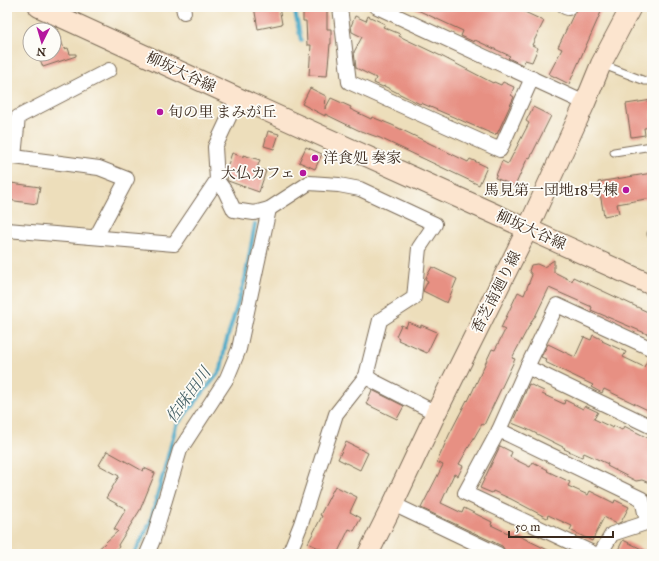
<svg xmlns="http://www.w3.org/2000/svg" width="659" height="561" viewBox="0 0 659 561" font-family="'IM FELL Great Primer','Noto Serif JP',serif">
	<rect width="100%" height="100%" fill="#fdfcf7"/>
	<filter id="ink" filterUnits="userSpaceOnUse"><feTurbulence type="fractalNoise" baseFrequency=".025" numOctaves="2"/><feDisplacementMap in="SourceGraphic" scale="8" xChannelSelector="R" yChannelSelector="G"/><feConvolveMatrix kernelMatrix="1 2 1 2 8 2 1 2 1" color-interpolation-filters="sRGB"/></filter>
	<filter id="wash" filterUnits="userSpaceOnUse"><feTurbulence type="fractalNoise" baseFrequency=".012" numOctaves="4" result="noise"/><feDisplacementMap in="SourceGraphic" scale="16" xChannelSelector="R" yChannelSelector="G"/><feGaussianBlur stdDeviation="0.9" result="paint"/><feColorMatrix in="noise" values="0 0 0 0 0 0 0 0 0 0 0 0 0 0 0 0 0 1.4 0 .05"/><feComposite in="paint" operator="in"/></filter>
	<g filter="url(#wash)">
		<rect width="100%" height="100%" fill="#eddebb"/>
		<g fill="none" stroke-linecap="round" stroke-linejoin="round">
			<g stroke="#47a7c6" stroke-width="4">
				<path d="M294 7 301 40"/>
				<path d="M134 554 150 523 176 426 221 370 225 346 245 279 255 224"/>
			</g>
		</g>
		<g id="blocks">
			<g fill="#e79083">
				<path d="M254 7H279L282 24 258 29Z"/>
				<path d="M303 7H327V29H331V44H330L327 76 309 75 311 45H307L306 21H303Z"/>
				<path d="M411 7H514L544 21 532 45 538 48 532 62 525 60 523 65 508 58 510 56 475 40 474 42 461 36 463 31Z"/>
				<path d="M577 7H589L601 12 569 84 549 74 562 49 558 47Z"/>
				<path d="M355 16 366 21 368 16 385 24 383 27 400 34 399 36 443 57 493 83 494 82 501 85 503 82 514 87 511 95 514 97 497 134 496 133 495 135 421 103 420 104 384 86 383 87 374 83 376 78 356 68 354 52 362 37 352 32 351 26Z"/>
				<path d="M54 27 57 28 64 49 68 48 70 54H76V56L43 67 38 54H54Z"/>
				<path d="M310 88 326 96 325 109 331 98 351 107 350 109 371 119 372 117 392 125 468 162 470 159 487 167 479 185 380 138 358 130 325 114V116L302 104Z"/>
				<path d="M652 100V127L644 128 645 135 631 137 626 104Z"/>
				<path d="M533 107 551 116 530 158 528 157 515 186 495 178 502 161 508 164 529 123 526 121Z"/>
				<path d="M268 131 279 134 274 149 264 146Z"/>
				<path d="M306 147 322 154 315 169 299 162Z"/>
				<path d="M232 153 243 157V155L260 160 257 168 266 171 259 192 228 181 227 179 228 176 225 175V173Z"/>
				<path d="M652 173V198L617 204 619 213 604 216 598 182Z"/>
				<path d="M11 183 40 187 37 204 8 200Z"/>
				<path d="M554 260V272L572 281 573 277 652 314V336L591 310 592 307 549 288 535 317H534L512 358 515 359 484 425 482 424 459 464 463 466 458 476 454 474 441 503 462 513 464 508 492 522 491 525 514 536 515 534 556 554H510L506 552 502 546 421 508 443 465 437 462 449 435 467 400 468 401 492 349 495 350 505 330 501 328 518 292 524 295 532 275 529 271 531 265 537 264 544 267Z"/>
				<path d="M432 267 457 279 447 303 423 291 428 281 425 279Z"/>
				<path d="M408 322 421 327V325L437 332 427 353 398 340 399 338 396 336 401 325 406 327Z"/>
				<path d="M593 335 603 340 602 341 626 352 623 357 644 367 649 357H652V412L604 389 602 393 591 387 593 385 545 362 546 359 541 357 548 344 575 357 584 337 591 340Z"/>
				<path d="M529 384 544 391 542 394 564 404 565 400 583 409 585 406 598 412 594 419 613 428 614 426 622 430 624 426 652 440V484L642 480 636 481 607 466 608 464 584 453 582 457 564 449 565 448 529 430 512 423Z"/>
				<path d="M372 390 404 406 397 419 366 404Z"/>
				<path d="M346 442 368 453 360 470 338 459Z"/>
				<path d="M500 446 512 452 510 457 530 467 533 462 548 470 547 471 570 482 568 486 588 495 590 491 614 503 615 500 629 507 621 522 617 524 604 517 592 541 570 530 572 526 548 515 547 518 511 499 493 491 492 493 480 488Z"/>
				<path d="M107 451 143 471 144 468 155 473 140 510 118 545 119 547 111 554H93L118 531 114 529 126 509 106 498 119 476 99 465Z"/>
				<path d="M335 486 357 497 350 512 361 518 354 531 349 529 337 554H331L308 543 322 516 320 515Z"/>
				<path d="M623 540 652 554H616Z"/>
			</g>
		</g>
	</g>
	<g filter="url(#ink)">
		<use href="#blocks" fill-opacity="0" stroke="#796955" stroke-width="1"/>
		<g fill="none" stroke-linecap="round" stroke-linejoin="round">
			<g stroke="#796955" stroke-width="9">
				<g id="lane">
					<path d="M601 64 645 81H652"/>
					<path d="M614 152 652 146"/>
					<path d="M651 234H652"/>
				</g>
			</g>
			<g stroke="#796955" stroke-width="16">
				<g id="street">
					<path d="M183 7 184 12"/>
					<path d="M340 7 349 82 500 150 532 78"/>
					<path d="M377 7 585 103"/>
					<path d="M565 7 568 8 569 7"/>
					<path d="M238 98 215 147 217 180 225 191 234 210 254 213 269 209 309 183 339 185 360 189 435 224 419 248 414 298 380 320 366 376 336 414 301 524 289 554"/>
					<path d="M7 230 174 244 217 180"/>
					<path d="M96 237 127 179 99 168 14 157 18 117 109 70"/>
					<path d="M527 367 652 427"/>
					<path d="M366 376 373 381 436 413"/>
					<path d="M499 430 642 499 647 522"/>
					<path d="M393 504 498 554"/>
					<path d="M147 554 153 540 180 450 227 378 239 349 269 209"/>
					<path d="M595 554 465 493 499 430 527 367 557 305 652 349"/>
					<path d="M600 554 612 534 652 521"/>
				</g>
			</g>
			<g stroke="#796955" stroke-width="22">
				<g id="secondary">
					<path d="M39 7 238 98 652 285"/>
					<path d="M368 554 393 504 436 413 528 228 585 103 601 64 631 7"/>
				</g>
			</g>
			<use href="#lane" stroke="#fff" stroke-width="7"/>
			<use href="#street" stroke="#fff" stroke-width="14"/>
			<use href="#secondary" stroke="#fce5cf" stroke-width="20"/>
		</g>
	</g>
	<g fill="#b5179e" stroke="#fdfcf7" stroke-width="1.5">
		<circle cx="160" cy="112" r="4"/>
		<circle cx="315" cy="158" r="4"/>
		<circle cx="303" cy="173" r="4"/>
		<circle cx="626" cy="190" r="4"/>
	</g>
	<g text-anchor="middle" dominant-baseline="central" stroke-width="3.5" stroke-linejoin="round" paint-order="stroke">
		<g font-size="15" fill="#3b2a1e" stroke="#fdfcf7">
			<text transform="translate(181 72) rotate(25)">柳坂大谷線</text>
			<text transform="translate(531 230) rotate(24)">柳坂大谷線</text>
			<text transform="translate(496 292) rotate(-63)">香芝南廻り線</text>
		</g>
		<g font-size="15" fill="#3b2a1e" stroke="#fdfcf7" text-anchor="start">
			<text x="168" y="112">旬の里 まみが丘</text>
			<text x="323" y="158">洋食処 奏家</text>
			<text x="295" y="173" text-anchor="end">大仏カフェ</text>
			<text x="618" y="190" text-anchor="end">馬見第一団地18号棟</text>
		</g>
		<g font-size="16" font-style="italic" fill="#405c61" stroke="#fdfcf7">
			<text transform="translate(188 395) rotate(-54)">佐味田川</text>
		</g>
	</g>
	<rect width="659" height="561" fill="none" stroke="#fdfcf7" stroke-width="24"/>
	<g transform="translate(42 42) rotate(185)"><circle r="19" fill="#fdfcf7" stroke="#afa8a0"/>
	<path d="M0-3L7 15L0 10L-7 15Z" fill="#b5179e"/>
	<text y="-6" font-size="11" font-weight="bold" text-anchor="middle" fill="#3b2a1e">N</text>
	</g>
	<path d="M509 531v6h104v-6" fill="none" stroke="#3b2a1e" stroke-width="2"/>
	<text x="515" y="531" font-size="12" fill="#3b2a1e" stroke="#fdfcf7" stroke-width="3" paint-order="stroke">50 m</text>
</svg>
